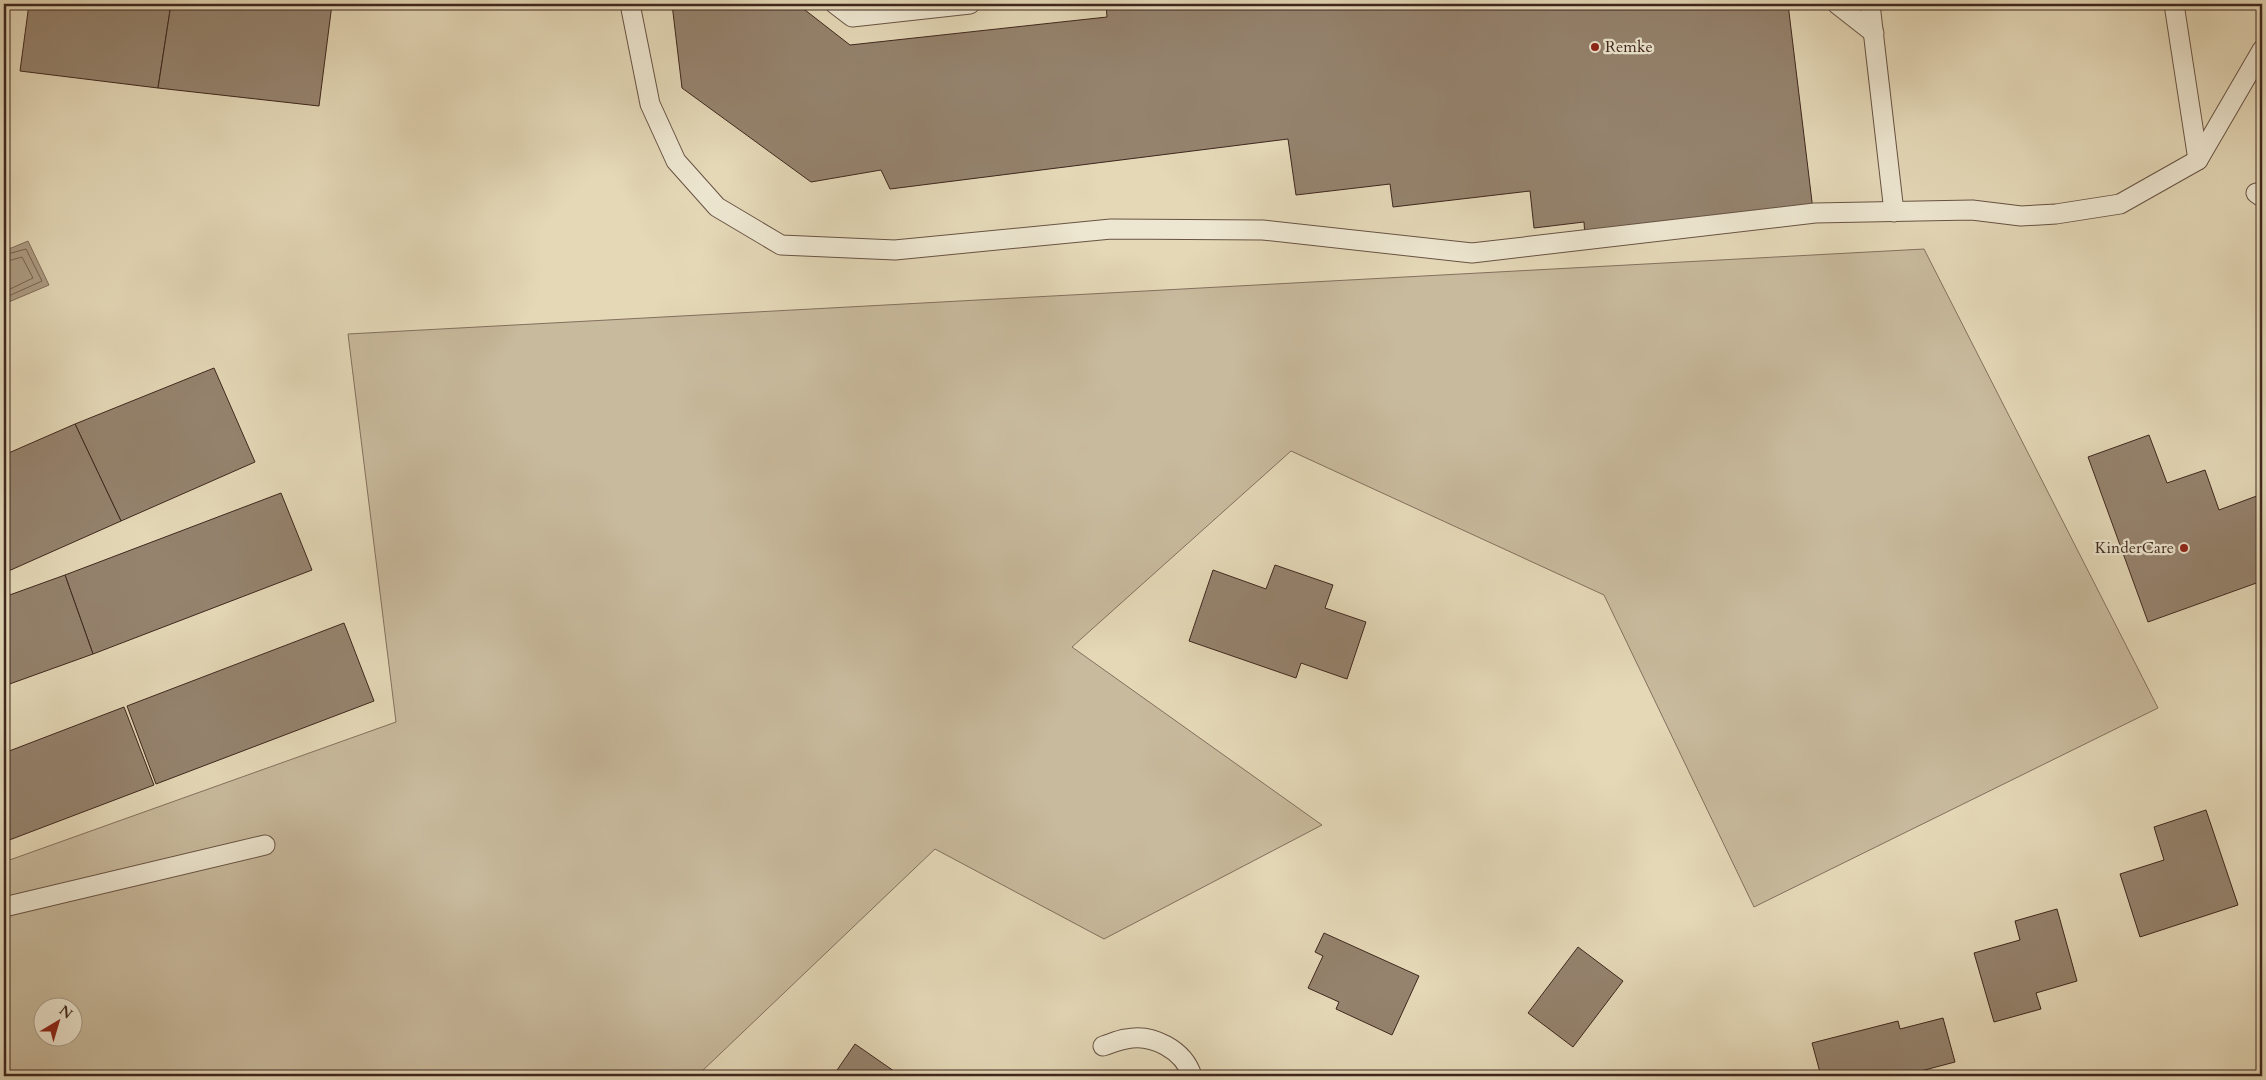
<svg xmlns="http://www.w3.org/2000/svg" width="2266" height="1080" viewBox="0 0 2266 1080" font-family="Cardo,serif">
	<rect width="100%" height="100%" fill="#e4d8b7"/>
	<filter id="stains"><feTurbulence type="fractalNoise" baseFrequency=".004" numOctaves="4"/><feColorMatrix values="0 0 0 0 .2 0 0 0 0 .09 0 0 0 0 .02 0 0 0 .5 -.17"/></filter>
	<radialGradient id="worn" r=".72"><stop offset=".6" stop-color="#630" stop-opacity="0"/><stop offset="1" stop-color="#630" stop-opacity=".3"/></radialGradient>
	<path fill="#c8ba9d" stroke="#84705e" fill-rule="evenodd" d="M1924 249 2158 708 1754 907 1604 595 1291 451 1072 647 1322 825 1104 939 935 849 700 1073 702 1076H4V862L396 722 348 334ZM42 1008H72V1038H42Z"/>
	<path fill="#ac9c83" stroke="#806d5b" d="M28 241 49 285 4 304V251Z"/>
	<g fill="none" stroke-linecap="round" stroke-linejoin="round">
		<g stroke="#766250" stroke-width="1">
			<path d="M4 255 26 249 42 281 4 298"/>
			<path d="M4 262 22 257 33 278 4 292"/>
		</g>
	</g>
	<g fill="#95836e" stroke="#3f271e">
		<path d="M29 4H171L158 88 20 71Z"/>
		<path d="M171 4H332L319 106 158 88Z"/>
		<path d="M672 4H804L805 10 850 45 1107 17 1106 4H1788L1813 210 1585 237 1584 222 1534 228 1530 191 1393 207 1390 184 1296 195 1288 139 890 189 881 170 811 182 682 88Z"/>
		<path d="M214 368 255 462 121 521 75 424Z"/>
		<path d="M75 424 121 521 4 573V455Z"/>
		<path d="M2149 435 2167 483 2205 470 2219 510 2262 494V581L2148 622 2088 457Z"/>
		<path d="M281 493 312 570 93 654 65 575Z"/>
		<path d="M1275 565 1333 585 1325 608 1366 622 1347 679 1301 663 1296 678 1189 641 1213 570 1266 589Z"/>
		<path d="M65 575 93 654 4 686V597Z"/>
		<path d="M344 623 374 701 156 784 127 706Z"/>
		<path d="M124 707 154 785 4 842V753Z"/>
		<path d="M2206 810 2238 905 2140 937 2120 874 2164 860 2154 827Z"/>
		<path d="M2057 909 2077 981 2036 993 2041 1009 1994 1022 1974 953 2020 940 2015 921Z"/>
		<path d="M1324 933 1419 976 1392 1035 1336 1009 1339 1002 1308 988 1323 956 1315 952Z"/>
		<path d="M1578 947 1623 981 1573 1047 1528 1013Z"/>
		<path d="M1943 1018 1955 1062 1902 1076H1821L1812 1043 1898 1021 1900 1029Z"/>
		<path d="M855 1044 901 1076H833Z"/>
	</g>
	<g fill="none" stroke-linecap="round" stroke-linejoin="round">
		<g stroke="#685344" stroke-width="21">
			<g id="service">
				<path d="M630 4 650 104 676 161 717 207 781 245 895 250 1111 229 1263 230 1472 253 1815 213 1972 210 2021 216 2056 214 2120 204 2198 160 2262 50"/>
				<path d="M835 4 852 17 970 4"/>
				<path d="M1837 4 1874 33"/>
				<path d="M1870 4 1894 212"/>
				<path d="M2174 4 2198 160"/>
				<path d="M2256 193 2262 197"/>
				<path d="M4 907 265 845"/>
				<path d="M1103 1046C1110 1044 1118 1040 1126 1039 1152 1033 1184 1050 1192 1076"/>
			</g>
		</g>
		<use href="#service" stroke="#ede6d0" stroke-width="19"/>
	</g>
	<g fill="#8f2418" stroke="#ede6d0" stroke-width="2">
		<circle cx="1595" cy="47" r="5"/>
		<circle cx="2184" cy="548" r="5"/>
	</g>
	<g text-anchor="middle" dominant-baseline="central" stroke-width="4.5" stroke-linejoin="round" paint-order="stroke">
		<g font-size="16" fill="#3f271e" stroke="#ede6d0" text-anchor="start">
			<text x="1605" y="47">Remke</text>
			<text x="2174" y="548" text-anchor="end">KinderCare</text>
		</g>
	</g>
	<rect width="2266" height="1080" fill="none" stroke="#e4d8b7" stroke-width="20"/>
	<rect x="5" y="5" width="2256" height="1070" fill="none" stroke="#3f271e" stroke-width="2.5"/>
	<rect x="10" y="10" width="2246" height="1060" fill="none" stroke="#3f271e"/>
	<g transform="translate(58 1022) rotate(38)"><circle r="24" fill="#ede6d0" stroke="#a79a89"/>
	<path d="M0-4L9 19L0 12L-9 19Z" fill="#8f2418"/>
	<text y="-8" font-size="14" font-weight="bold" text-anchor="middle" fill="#3f271e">N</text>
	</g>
	<rect width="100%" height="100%" filter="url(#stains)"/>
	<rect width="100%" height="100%" fill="url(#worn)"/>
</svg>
